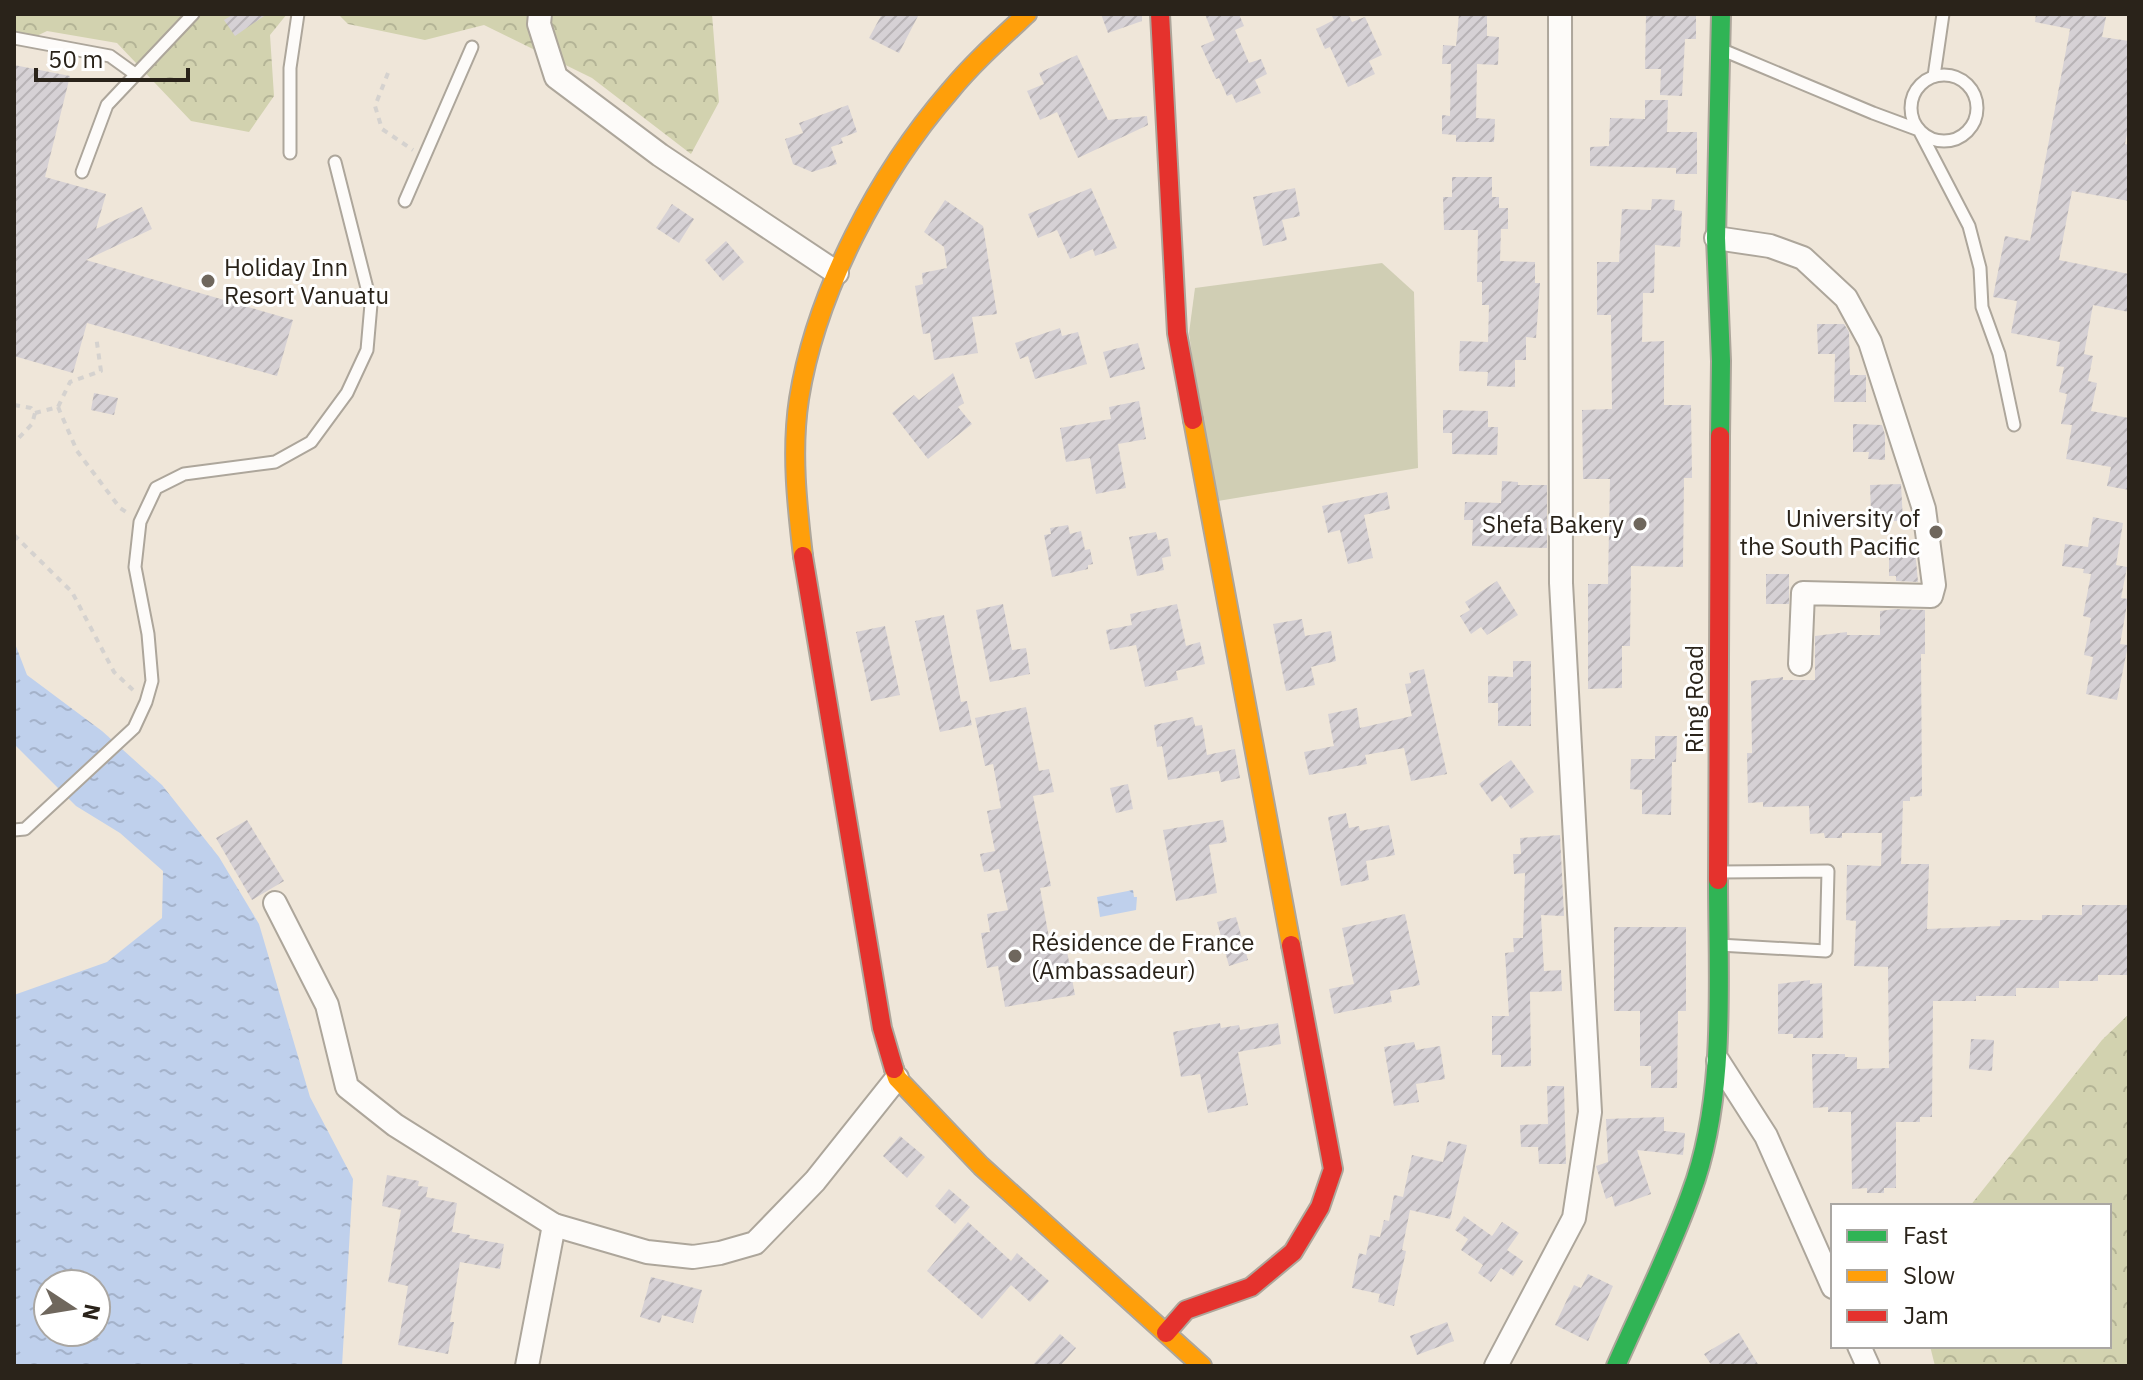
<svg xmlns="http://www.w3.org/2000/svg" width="2143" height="1380" viewBox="0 0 2143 1380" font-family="'IBM Plex Sans',sans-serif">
	<defs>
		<pattern id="forest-crowns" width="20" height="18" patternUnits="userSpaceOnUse" patternTransform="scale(2)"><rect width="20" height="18" fill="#d2d2af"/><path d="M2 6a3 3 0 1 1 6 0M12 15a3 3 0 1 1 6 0" fill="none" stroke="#b4b496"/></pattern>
		<pattern id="water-ripples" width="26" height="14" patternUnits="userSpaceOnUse" patternTransform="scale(2)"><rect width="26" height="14" fill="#bfd0ec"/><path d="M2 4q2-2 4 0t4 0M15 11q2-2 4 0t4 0" fill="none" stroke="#a4b2ca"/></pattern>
		<pattern id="building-hatch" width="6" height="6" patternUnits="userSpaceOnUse" patternTransform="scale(2)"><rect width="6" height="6" fill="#d6d1d5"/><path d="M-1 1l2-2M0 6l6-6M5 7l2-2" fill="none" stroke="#b8b3b6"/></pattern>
	</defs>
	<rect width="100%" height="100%" fill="#efe6d9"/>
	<g fill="url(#forest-crowns)">
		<path d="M14 14H287L270 35 274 96 249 132 191 121 117 43 47 31 14 47Z"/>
		<path d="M338 14H712L719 102 691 154 592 78 484 25 425 40 348 24Z"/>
		<path d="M2129 1014V1366H1935L1930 1346H2109V1206H1970L2102 1040Z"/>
	</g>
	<path fill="#d0ceb4" d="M1382 263 1414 292 1418 468 1212 502 1189 333 1195 288Z"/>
	<g fill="url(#water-ripples)" fill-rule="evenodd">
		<path d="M14 641 27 675 102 731 162 785 219 857 259 924 310 1097 353 1179 342 1366H14V995L107 962 162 918 163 871 120 833 76 806 14 744ZM48 1284H96V1332H48Z"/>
		<path d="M1133 890 1134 897H1137L1136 910 1100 917 1097 897Z"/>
	</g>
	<g fill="url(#building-hatch)">
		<path d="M234 14H267L235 36 224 20Z"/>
		<path d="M882 14H919L899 53 869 38Z"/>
		<path d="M1101 14H1142V21L1108 33Z"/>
		<path d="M1205 14H1239L1244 26 1235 30 1249 63 1261 59 1267 74 1255 80 1261 93 1236 103 1232 94 1227 96 1219 78 1216 79 1201 46 1215 40Z"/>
		<path d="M1331 14H1348L1352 22 1365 17 1382 55 1369 61 1375 74 1348 87 1330 47 1325 49 1316 29 1334 20Z"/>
		<path d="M1459 14 1487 15V36L1499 37 1498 65 1477 64 1476 118 1495 119 1494 142H1456V135L1442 134V115L1450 116 1451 64H1442L1443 45 1456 46Z"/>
		<path d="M1646 14H1696V39H1685L1682 96 1660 95 1661 69H1645Z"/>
		<path d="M2036 14H2091L2106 17 2102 37 2129 41V124L2125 144 2129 145V201L2072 191 2059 260 2129 274V312L2093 305 2084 354 2093 356 2088 381 2097 383 2091 411 2129 418V490L2107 486 2111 467 2066 459 2072 425 2061 424 2067 394 2059 392 2064 367 2056 366 2060 342 2011 333 2017 301 1993 297 2005 236 2030 241 2070 29 2035 22Z"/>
		<path d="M1077 55 1108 120 1147 116 1148 125 1078 158 1057 112 1040 120 1027 91 1044 84 1039 73Z"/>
		<path d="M14 65 70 76 45 177 106 194 96 229 142 207 152 229 86 260 293 320 277 376 87 323 73 373 14 356Z"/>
		<path d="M1645 100H1668L1667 132H1697V174H1676V168L1590 166V147L1609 146 1610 118 1645 119Z"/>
		<path d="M848 105 857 132 841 138 843 143 831 147 837 164 812 172 793 164 785 139 803 133 799 123Z"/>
		<path d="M1452 177H1492V197H1499V208H1508V229H1501L1500 261 1535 262V283H1540L1536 338 1526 337V360H1515V387L1487 386 1488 372 1459 371 1460 341 1488 342 1489 305H1482V282H1477L1478 230H1444L1443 197H1452Z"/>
		<path d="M1091 188 1117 248 1095 256 1093 249 1070 259 1057 230 1038 238 1028 214Z"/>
		<path d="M1295 188 1300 216 1282 220 1287 240 1263 246 1253 197Z"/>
		<path d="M1652 199 1675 200 1674 210 1682 211 1680 247 1655 245 1654 293H1643L1642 342 1664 341V405H1691L1692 478H1684L1683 567 1631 566 1630 646H1622V688L1588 689V584H1608L1610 479H1583L1582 410 1612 409 1611 315H1597V262H1619L1622 209 1651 210Z"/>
		<path d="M945 200 983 226 997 314 972 317 978 353 934 360 930 333 923 334 915 286 923 284 922 273 947 268 944 247 924 232Z"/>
		<path d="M672 204 694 219 679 243 656 228Z"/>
		<path d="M726 241 744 262 723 281 705 260Z"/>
		<path d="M1817 324H1844L1849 332 1850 375H1866V402H1834L1835 354H1818Z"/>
		<path d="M1060 328 1062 336 1078 332 1087 364 1035 379 1028 356 1020 359 1015 343Z"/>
		<path d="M1138 343 1145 369 1110 378 1103 352Z"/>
		<path d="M953 373 964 403 958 407 972 424 928 459 892 413 914 395 919 400Z"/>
		<path d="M94 393 118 398 114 415 91 410Z"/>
		<path d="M1139 401 1146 439 1118 444 1126 488 1096 494 1090 458 1066 462 1060 428 1111 419 1109 407Z"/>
		<path d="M1443 410 1488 411V427H1498L1497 455 1452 454V433H1443Z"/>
		<path d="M1853 424 1882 425 1885 435V460L1868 459 1869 452H1853Z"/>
		<path d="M1502 481 1518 482V485H1547V548L1472 546 1473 520H1464L1465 502 1501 503Z"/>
		<path d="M1901 484 1903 521H1885V512H1871L1870 485Z"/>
		<path d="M1387 492 1390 509 1364 515 1373 558 1348 564 1340 530 1328 533 1322 506Z"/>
		<path d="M2093 517 2123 523 2116 565 2127 567 2121 598 2128 599 2120 644 2128 645 2117 700 2086 694 2093 657 2084 655 2091 618 2083 616 2091 574 2083 573 2084 569 2062 566 2065 544 2088 547Z"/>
		<path d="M1068 525 1070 534 1081 531 1085 550 1090 549 1093 564 1088 565V569L1052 577 1044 535 1051 534 1050 528Z"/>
		<path d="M1156 532 1158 540 1168 538 1171 556 1162 558 1164 570 1137 576 1129 537Z"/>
		<path d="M1915 549 1918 582 1896 581V576H1889V550Z"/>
		<rect x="1766" y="574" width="23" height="30"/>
		<path d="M1497 581 1518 615 1487 635 1481 627 1471 634 1460 616 1470 610 1465 602Z"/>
		<path d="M1003 604 1012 650 1026 648 1030 674 990 682 976 610Z"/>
		<path d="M1177 604 1186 646 1200 642 1205 664 1176 671 1178 680 1145 687 1136 645 1110 650 1106 630 1132 625 1130 614Z"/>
		<path d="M1895 609 1925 610V654H1921L1922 796 1910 797V801H1903L1901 864H1929L1927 929 2000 926V920H2042V915H2082V905H2129V975H2098V981H2059V988H2016V996H1976V1001H1933L1932 1117H1920V1122H1896V1188H1884V1193H1867V1188L1852 1189 1851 1112H1828V1107L1813 1108 1812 1054H1845V1057H1857V1069L1889 1068 1888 967 1854 966 1856 921 1846 920 1847 865 1881 866 1882 833H1842V838H1825L1824 833 1810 834 1809 806 1763 807V802L1748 803 1747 753H1752L1751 681 1783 677V680H1815V636L1847 632V635H1880V611Z"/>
		<path d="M944 615 961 702 967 701 972 725 940 732 915 621Z"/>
		<path d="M1302 619 1305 636 1331 631 1336 661 1311 667 1315 685 1286 691 1273 624Z"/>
		<path d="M885 626 900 695 871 701 856 632Z"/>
		<path d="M1513 661H1531V726H1498V703H1488V676L1513 677Z"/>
		<path d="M1424 669 1447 774 1411 781 1404 748 1365 755 1367 764 1309 775 1304 752 1334 746 1328 714 1357 708 1360 728 1412 716 1405 684 1411 683 1409 673Z"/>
		<path d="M1026 707 1039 771 1049 769 1054 792 1033 796 1051 886 1040 888 1052 954 1067 951 1075 995 1005 1007 998 966 987 968 981 933 990 932 987 914 1008 910 999 869 984 872 980 854 995 851 987 811 1001 808 993 764 985 766 975 718Z"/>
		<path d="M1193 717 1195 726 1202 725 1207 755 1235 749 1240 778 1221 782 1219 771 1168 780 1162 746 1157 747 1154 725Z"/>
		<path d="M1655 736H1677L1676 762H1672L1671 815 1642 814V790L1630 789 1631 759H1655Z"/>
		<path d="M1511 760 1534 792 1511 809 1501 795 1492 802 1479 784Z"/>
		<path d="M1128 784 1133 809 1116 813 1110 788Z"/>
		<path d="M1346 813 1349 828 1359 826 1360 831 1389 825 1395 855 1366 861 1369 880 1341 886 1328 817Z"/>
		<path d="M247 820 284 881 252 900 216 838Z"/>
		<path d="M1223 820 1227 842 1209 845 1217 893 1176 901 1163 830Z"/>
		<path d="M1560 835 1564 916 1541 915 1544 971 1561 970 1562 991 1530 992 1531 1066 1501 1067V1055H1492V1016H1509L1505 953 1514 952 1513 938H1523L1525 873 1514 874 1513 854H1521L1520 838Z"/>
		<path d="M1405 914 1420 985 1390 991 1392 1002 1334 1014 1329 989 1354 984 1342 928Z"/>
		<path d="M1236 917 1248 960 1229 966 1217 922Z"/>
		<path d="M1614 927H1686V1011H1678L1677 1088H1651V1066H1640V1011H1614Z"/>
		<path d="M1810 980V984L1822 983 1823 1038H1793V1034H1778V984Z"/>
		<path d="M1220 1023 1221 1028 1239 1025 1240 1030 1278 1023 1281 1044 1238 1052 1248 1105 1208 1113 1200 1074 1181 1077 1173 1032Z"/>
		<path d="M1971 1039 1994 1040 1992 1071 1969 1069Z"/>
		<path d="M1414 1042 1416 1050 1440 1046 1445 1079 1416 1084 1419 1102 1394 1106 1384 1047Z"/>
		<path d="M1547 1086H1564L1566 1164H1539L1538 1147H1521L1520 1125 1548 1124Z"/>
		<path d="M1664 1117V1131L1685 1133 1683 1155 1637 1150 1651 1194 1615 1207 1612 1196 1606 1199 1596 1166 1608 1162 1606 1119Z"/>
		<path d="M900 1136 925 1157 907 1178 883 1156Z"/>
		<path d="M1448 1141 1467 1145 1450 1219 1410 1210 1402 1250 1406 1251 1394 1306 1378 1302 1380 1294 1352 1288 1359 1253 1366 1255 1370 1235 1380 1237 1384 1220 1389 1221 1394 1195 1403 1197 1412 1155 1443 1162Z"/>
		<path d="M387 1175 419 1181 418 1186 428 1187 426 1197 457 1203 452 1232 470 1235 469 1238 504 1244 500 1269 460 1262 450 1322H454L448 1354 398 1345 408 1286 388 1282 401 1210 382 1206Z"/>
		<path d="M949 1189 970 1207 955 1224 935 1206Z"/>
		<path d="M1464 1216 1492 1236 1502 1222 1519 1233 1507 1250 1523 1261 1513 1276 1501 1268 1491 1282 1478 1273 1483 1265 1461 1250 1468 1239 1455 1230Z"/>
		<path d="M968 1222 1011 1261 1017 1253 1049 1281 1030 1302 1011 1285 982 1319 927 1271Z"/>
		<path d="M1588 1274 1613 1286 1588 1341 1555 1325 1574 1285 1581 1288Z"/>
		<path d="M651 1277 702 1290 693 1323 662 1315 660 1323 640 1317Z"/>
		<path d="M1447 1322 1454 1341 1417 1355 1410 1336Z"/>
		<path d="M1739 1333 1759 1366H1712L1704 1354Z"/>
		<path d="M1060 1334 1076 1348 1060 1366H1032Z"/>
	</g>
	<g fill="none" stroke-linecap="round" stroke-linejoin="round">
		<g stroke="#ada69b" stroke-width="15">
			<g id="lane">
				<path d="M14 38 110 56 135 74"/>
				<path d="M1725 51 1873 113 1919 130 1969 226 1980 268 1982 307 1999 354 2014 425"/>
				<circle cx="1944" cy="108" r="33"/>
				<path d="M1934 76 1943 14"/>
				<path d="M290 153V68L298 14"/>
				<path d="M82 172 107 105 193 14"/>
				<path d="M405 201 472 47"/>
				<path d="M14 830 25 829 134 728 146 702 152 681 148 634 135 567 140 522 156 488 184 474 275 462 311 442 347 393 367 350 371 304 335 162"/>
				<path d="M1719 945 1826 951 1828 871 1720 872"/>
			</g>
		</g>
		<g stroke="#ada69b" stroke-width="26">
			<g id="street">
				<path d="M540 14 539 24 556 77 660 155 837 273"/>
				<path d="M1716 238 1770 246 1803 258 1846 298 1870 342 1924 509 1934 585 1931 596 1803 593 1800 664"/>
				<path d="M275 903 327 1005 347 1087 395 1125 554 1225 647 1252 693 1257 720 1253 755 1243 815 1181 897 1078"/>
				<path d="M1718 1061 1766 1136 1833 1287"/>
				<path d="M1859 1346 1868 1366"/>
				<path d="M527 1366 554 1225"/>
				<path d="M1496 1366 1574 1218 1590 1112 1561 583 1560 14"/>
			</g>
		</g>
		<g stroke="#ada69b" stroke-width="22">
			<g id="fast">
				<path d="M1720 436 1721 361 1716 238 1721 14"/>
				<path d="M1616 1366C1641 1309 1670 1252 1691 1193 1727 1097 1718 981 1718 880"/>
			</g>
		</g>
		<g stroke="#ada69b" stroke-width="22">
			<g id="slow">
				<path d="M1193 420 1291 945"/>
				<path d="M803 556C797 505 791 451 799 399 816 292 879 173 950 91 973 63 1000 39 1027 14"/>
				<path d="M894 1069 897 1078 981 1166 1202 1366"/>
			</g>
		</g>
		<g stroke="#ada69b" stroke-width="22">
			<g id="jam">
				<path d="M1160 14 1177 333 1193 420"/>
				<path d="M803 556 882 1028 894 1069"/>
				<path d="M1718 880 1720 436"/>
				<path d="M1166 1333 1186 1310 1251 1287 1293 1252 1320 1207 1333 1169 1291 945"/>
			</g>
		</g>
		<g stroke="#d5d2cf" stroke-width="4" stroke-dasharray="6 6" stroke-linecap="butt">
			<path d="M388 73 375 106 382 129 413 150"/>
			<path d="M14 405 31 408 35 413 32 424 14 443"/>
			<path d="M58 407 77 451 120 508 129 514"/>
			<path d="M35 413 58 407 70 382 101 371 96 336"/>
			<path d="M14 535 72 592 114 672 133 690"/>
		</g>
		<use href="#lane" stroke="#fdfbf9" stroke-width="11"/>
		<use href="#street" stroke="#fdfbf9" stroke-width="22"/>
		<use href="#fast" stroke="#30b455" stroke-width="18"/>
		<use href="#slow" stroke="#ff9f0a" stroke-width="18"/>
		<use href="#jam" stroke="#e5322d" stroke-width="18"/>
	</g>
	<g fill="#6f675d" stroke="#fff" stroke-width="3">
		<circle cx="208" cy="281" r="8"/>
		<circle cx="1640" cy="524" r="8"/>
		<circle cx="1936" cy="532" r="8"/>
		<circle cx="1015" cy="956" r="8"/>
	</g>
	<g text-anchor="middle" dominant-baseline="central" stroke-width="6" stroke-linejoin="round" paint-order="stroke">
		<g font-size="24" fill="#2a231a" stroke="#fff" text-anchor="start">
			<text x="224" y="267">Holiday Inn<tspan x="224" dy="28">Resort Vanuatu</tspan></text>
			<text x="1920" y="518" text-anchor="end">University of<tspan x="1920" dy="28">the South Pacific</tspan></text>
			<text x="1624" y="524" text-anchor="end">Shefa Bakery</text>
			<text x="1031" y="942">Résidence de France<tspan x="1031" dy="28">(Ambassadeur)</tspan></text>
		</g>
		<g font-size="24" fill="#2a231a" stroke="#fff">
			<text transform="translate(1694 699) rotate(-90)">Ring Road</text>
		</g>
	</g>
	<rect width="2143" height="1380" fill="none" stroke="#2a231a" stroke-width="32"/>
	<rect x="1831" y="1204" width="280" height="144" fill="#ffffff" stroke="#aaa7a3" stroke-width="2"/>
	<rect x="1847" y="1230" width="40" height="12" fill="#30b455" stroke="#aaa7a3" stroke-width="2"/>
	<text x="1903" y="1244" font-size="24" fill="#2a231a">Fast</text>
	<rect x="1847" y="1270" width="40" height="12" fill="#ff9f0a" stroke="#aaa7a3" stroke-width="2"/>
	<text x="1903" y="1284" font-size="24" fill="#2a231a">Slow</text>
	<rect x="1847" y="1310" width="40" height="12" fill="#e5322d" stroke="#aaa7a3" stroke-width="2"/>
	<text x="1903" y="1324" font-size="24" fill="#2a231a">Jam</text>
	<g transform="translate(72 1308) rotate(102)"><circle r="38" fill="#ffffff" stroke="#aaa7a3" stroke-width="2"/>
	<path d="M0-6L14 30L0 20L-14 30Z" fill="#6f675d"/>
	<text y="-12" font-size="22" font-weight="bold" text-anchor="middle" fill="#2a231a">N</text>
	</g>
	<path d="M36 68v12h152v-12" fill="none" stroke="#2a231a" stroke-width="4"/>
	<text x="48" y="68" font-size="24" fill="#2a231a" stroke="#ffffff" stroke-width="6" paint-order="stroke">50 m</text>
</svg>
